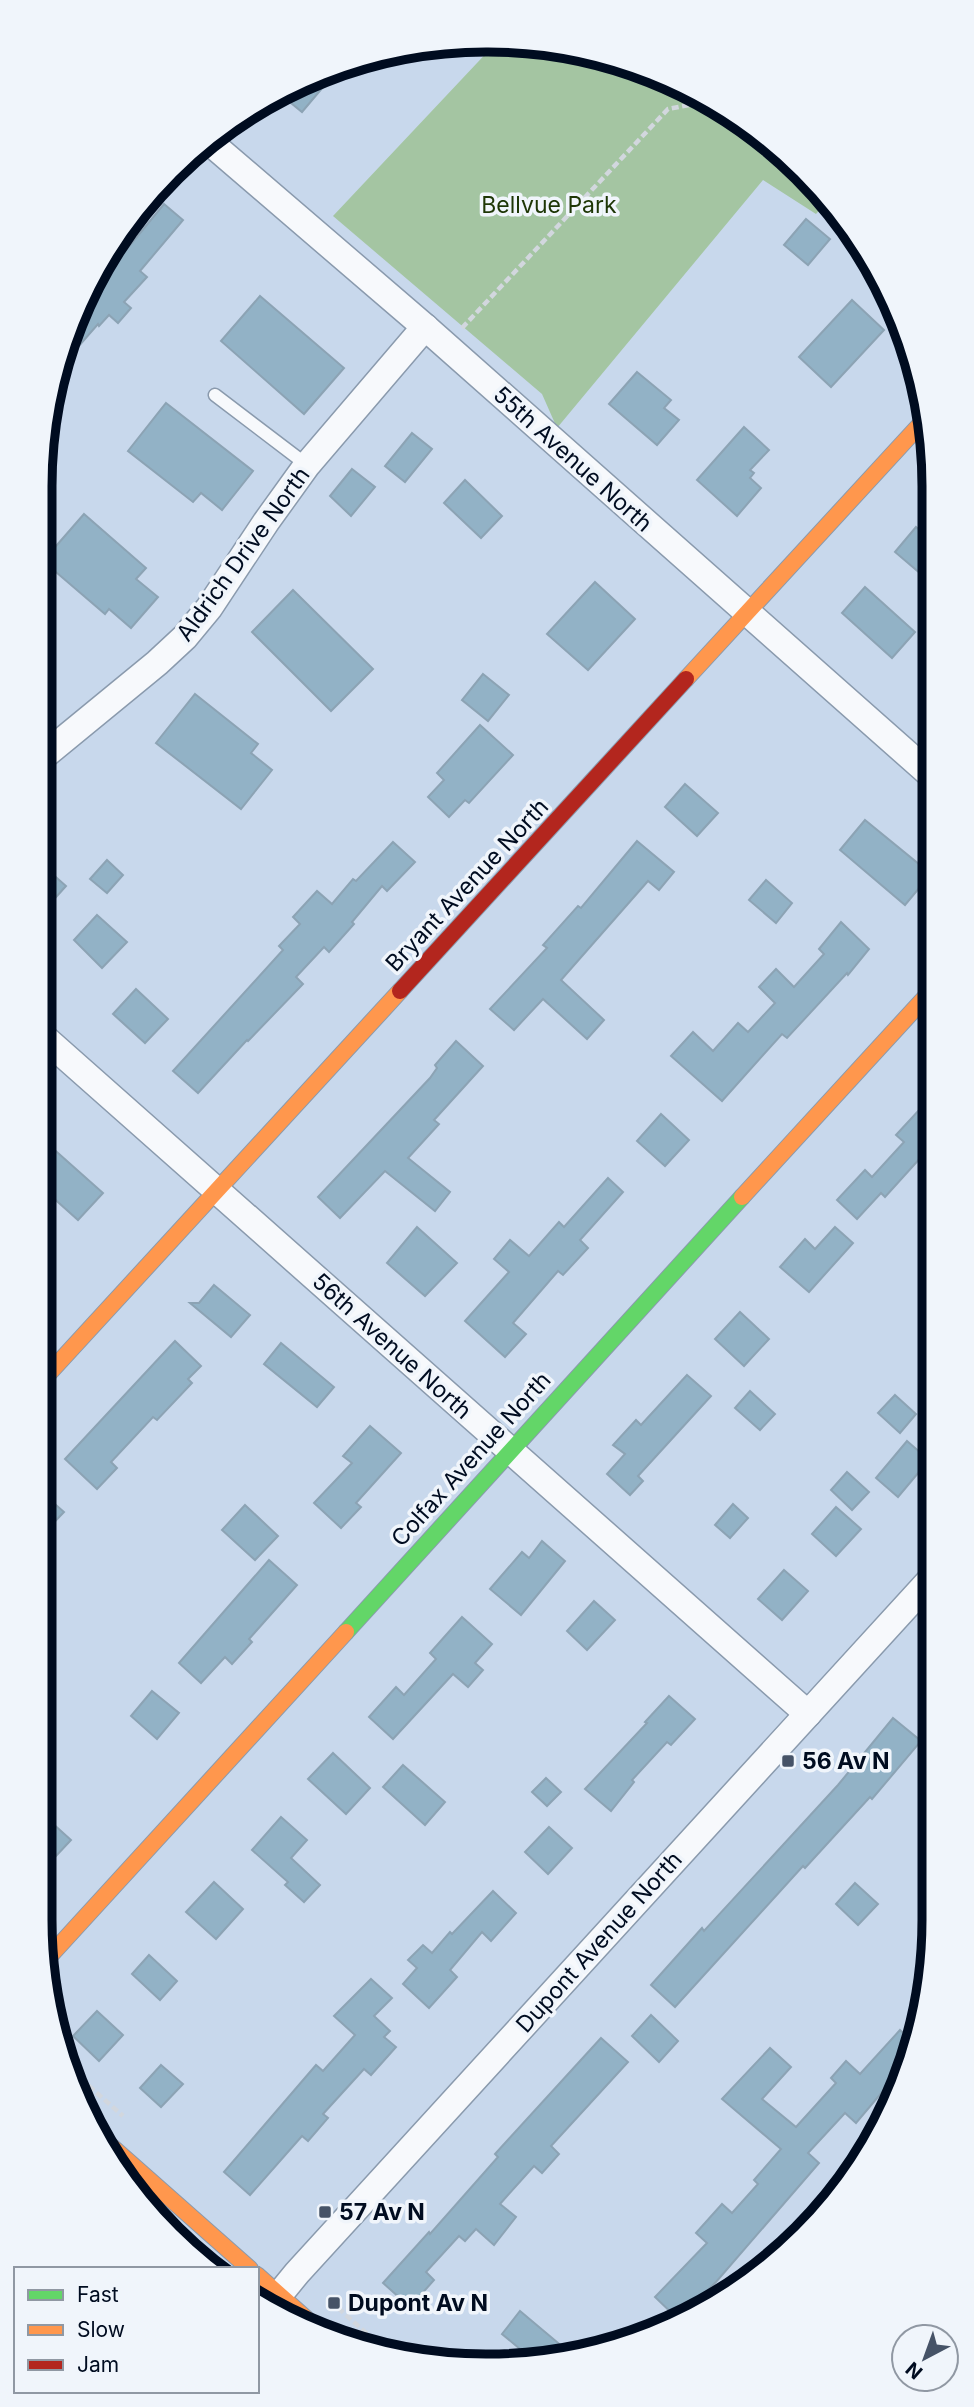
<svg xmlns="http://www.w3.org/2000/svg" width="974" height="2407" viewBox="0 0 974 2407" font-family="Inter,sans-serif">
	<rect width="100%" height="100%" fill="#c8d8ec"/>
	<path fill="#a4c5a2" d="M493 46 630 64 736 116 823 193 828 201 816 214 763 180 557 428 542 394 333 216Z"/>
	<g fill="#92b2c6" stroke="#8ca3b4" stroke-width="2">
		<path d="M334 74 302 112 280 94 289 87Z"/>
		<path d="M164 204 183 220 140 271 147 277 124 302 131 308 118 323 109 315 99 326 98 324 65 362 61 359 64 344 111 261 119 252 122 255Z"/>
		<path d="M806 219 830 239 808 265 784 245Z"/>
		<path d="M260 296 344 368 304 414 221 341Z"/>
		<path d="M852 300 884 330 831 387 799 357Z"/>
		<path d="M637 372 671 400 664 408 679 420 657 445 609 404Z"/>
		<path d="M166 403 253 471 222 510 201 493 193 502 128 451Z"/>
		<path d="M744 427 769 450 750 470 754 473 750 478 761 488 737 516 697 480Z"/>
		<path d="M412 433 432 449 405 482 385 466Z"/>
		<path d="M352 469 375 487 351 516 330 496Z"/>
		<path d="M465 480 502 516 481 538 444 503Z"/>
		<path d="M84 514 146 568 136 579 158 597 131 628 109 609 105 614 43 561Z"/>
		<path d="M916 527 930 539V563L921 574 895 552Z"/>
		<path d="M595 582 635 619 588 670 547 634Z"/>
		<path d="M865 587 915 632 892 658 842 613Z"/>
		<path d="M293 590 373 669 331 711 252 632Z"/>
		<path d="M483 674 509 695 488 721 462 700Z"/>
		<path d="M195 694 258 744 251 753 272 770 241 809 156 743Z"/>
		<path d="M480 725 513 755 469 803 465 800 449 817 428 797 444 780 437 773Z"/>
		<path d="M685 784 718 813 697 836 665 807Z"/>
		<path d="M865 820 931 874 905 905 840 850Z"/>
		<path d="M637 841 674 872 659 890 648 881 561 980 604 1020 587 1039 543 999 514 1030 490 1009 547 948 543 945 578 906 581 908Z"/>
		<path d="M393 842 415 862 387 891 382 886 352 922 354 924 329 952 324 947 296 977 303 984 248 1041 247 1040 198 1093 173 1071 283 950 279 946 300 924 293 917 317 891 332 904 353 879 356 881Z"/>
		<path d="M107 860 123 875 107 893 90 879Z"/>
		<path d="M40 863 66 886 40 915Z"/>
		<path d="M766 880 792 903 776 923 749 900Z"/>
		<path d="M97 915 127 942 102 968 74 940Z"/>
		<path d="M841 922 869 949 848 975 847 973 787 1038 782 1034 722 1101 671 1056 693 1032 713 1051 738 1023 748 1032 775 1003 759 987 776 969 794 987 824 954 819 949Z"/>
		<path d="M136 989 168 1019 145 1043 113 1014Z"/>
		<path d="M456 1041 483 1066 434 1120 439 1124 408 1158 450 1192 435 1211 385 1171 340 1218 318 1197 430 1078 437 1068 435 1065Z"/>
		<path d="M932 1096V1145L885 1197 881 1193 857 1219 837 1200 865 1170 872 1177 904 1142 896 1135Z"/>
		<path d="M661 1114 689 1140 665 1166 637 1141Z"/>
		<path d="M40 1137 103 1193 78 1220 40 1186Z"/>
		<path d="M608 1178 623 1192 580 1240 588 1248 563 1275 558 1271 513 1323 526 1334 505 1357 465 1321 509 1272 494 1259 510 1240 529 1256 559 1222 564 1227Z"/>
		<path d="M417 1227 457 1263 425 1296 387 1263Z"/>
		<path d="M835 1227 853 1243 809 1292 780 1267 805 1239 815 1249Z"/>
		<path d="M214 1285 250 1315 231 1337 190 1303H199Z"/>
		<path d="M740 1312 769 1339 744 1366 715 1339Z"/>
		<path d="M175 1341 201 1366 188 1379 192 1383 157 1420 153 1417 111 1462 117 1468 97 1489 65 1459Z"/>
		<path d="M281 1343 334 1387 317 1407 264 1364Z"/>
		<path d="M687 1375 711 1396 638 1476 643 1481 630 1495 607 1474 625 1454 613 1445 636 1420 641 1425Z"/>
		<path d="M750 1391 775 1414 760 1430 735 1408Z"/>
		<path d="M895 1395 916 1414 900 1433 878 1413Z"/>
		<path d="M370 1426 401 1453 356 1503 361 1507 341 1528 314 1503 352 1463 343 1456Z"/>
		<path d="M907 1441 929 1460 898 1497 876 1478Z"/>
		<path d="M847 1472 869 1492 852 1510 831 1490Z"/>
		<path d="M40 1491 64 1512 40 1537Z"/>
		<path d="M733 1504 748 1518 730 1538 715 1525Z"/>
		<path d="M245 1505 278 1536 255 1560 222 1530Z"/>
		<path d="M836 1507 861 1529 836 1556 812 1534Z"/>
		<path d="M542 1541 565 1561 521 1615 490 1589 522 1552 529 1558Z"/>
		<path d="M269 1560 297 1585 249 1639 252 1642 232 1664 225 1657 201 1683 179 1663Z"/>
		<path d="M784 1570 808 1591 782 1620 758 1599Z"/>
		<path d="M594 1601 615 1620 587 1650 567 1631Z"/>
		<path d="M462 1617 492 1644 475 1663 483 1670 468 1687 453 1674 393 1739 369 1717 396 1687 404 1695 436 1659 430 1653Z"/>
		<path d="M152 1691 179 1713 157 1739 131 1716Z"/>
		<path d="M669 1696 695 1719 671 1745 667 1742 632 1780 634 1782 611 1811 585 1789 647 1723 645 1722Z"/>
		<path d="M893 1718 921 1741 872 1799 870 1797 805 1868 803 1866 675 2007 651 1985 702 1928 704 1931 838 1785Z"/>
		<path d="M333 1753 370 1788 346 1814 308 1779Z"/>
		<path d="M403 1765 445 1802 425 1825 383 1787Z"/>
		<path d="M546 1778 561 1792 547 1806 532 1792Z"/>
		<path d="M40 1812 71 1840 40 1873Z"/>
		<path d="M281 1817 307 1840 291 1858 320 1885 304 1902 285 1885 288 1882 252 1850Z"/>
		<path d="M549 1827 572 1848 548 1874 525 1852Z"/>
		<path d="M214 1882 243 1909 216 1939 186 1912Z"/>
		<path d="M855 1883 878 1904 858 1925 836 1904Z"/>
		<path d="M493 1891 516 1913 491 1941 482 1932 450 1970 457 1977 429 2008 403 1984 417 1968 408 1960 423 1945 432 1953 450 1932 452 1934Z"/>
		<path d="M149 1955 177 1981 160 2000 132 1974Z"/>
		<path d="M371 1979 392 1998 374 2016 390 2031 384 2037 396 2047 371 2075 364 2069 323 2114 328 2118 308 2141 302 2136 250 2195 224 2172 316 2065 323 2071 355 2035 334 2016Z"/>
		<path d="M97 2011 123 2035 99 2061 73 2036Z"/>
		<path d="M651 2015 678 2041 659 2062 632 2036Z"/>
		<path d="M900 2030 914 2042 911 2058 856 2123 845 2113 808 2153 819 2163 716 2282 678 2319 655 2297 707 2243 696 2233 722 2204 732 2213 758 2184 754 2180 781 2149 722 2099 770 2048 791 2067 762 2099 796 2127 836 2083 831 2078 846 2061 860 2074Z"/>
		<path d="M601 2038 628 2062 551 2146 559 2154 542 2173 534 2166 500 2204 516 2217 494 2245 476 2229 465 2241 459 2236 426 2272 434 2280 410 2307 383 2283 429 2232 430 2234 498 2157 495 2154Z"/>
		<path d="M161 2065 183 2084 161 2107 140 2088Z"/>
		<path d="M520 2311 576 2358 532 2359 502 2334Z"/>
	</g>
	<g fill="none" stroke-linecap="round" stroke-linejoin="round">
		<g stroke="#8a9aad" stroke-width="15">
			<path id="lane" d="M215 395 307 465"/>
		</g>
		<g stroke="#8a9aad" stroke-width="29">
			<g id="street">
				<path d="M213 145 425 327 931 775"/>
				<path d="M40 759 157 663 185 637 209 608 266 522 307 465 425 327"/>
				<path d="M40 1034 808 1714"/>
				<path d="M279 2295 297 2273 933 1577"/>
			</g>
		</g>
		<g stroke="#8a9aad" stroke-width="18">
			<path id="fast" d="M346 1632 742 1197"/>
		</g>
		<g stroke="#8a9aad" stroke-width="18">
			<g id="slow">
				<path d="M686 679 927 417"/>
				<path d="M742 1197 931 991"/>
				<path d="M40 1383 400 991"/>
				<path d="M47 1959 346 1632"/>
				<path d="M112 2147 250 2269"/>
				<path d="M257 2275 311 2323"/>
			</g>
		</g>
		<g stroke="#8a9aad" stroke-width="18">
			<path id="jam" d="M400 991 686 679"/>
		</g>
		<g stroke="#d2d7de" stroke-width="4.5" stroke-dasharray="7 3.5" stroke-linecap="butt">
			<path d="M462 328 668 109 699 103 712 104"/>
			<path d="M65 2065 123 2116"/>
			<path d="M338 2308 382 2347"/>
		</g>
		<use href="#lane" stroke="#f7f9fc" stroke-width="12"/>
		<use href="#street" stroke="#f7f9fc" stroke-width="26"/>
		<use href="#fast" stroke="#63d668" stroke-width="16"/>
		<use href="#slow" stroke="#ff974d" stroke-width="16"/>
		<use href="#jam" stroke="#b3261e" stroke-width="16"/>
	</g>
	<g fill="#465367" stroke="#f0f5fb" stroke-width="2.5">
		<rect x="781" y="1754" width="14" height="14" rx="3.5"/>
		<rect x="318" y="2205" width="14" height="14" rx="3.5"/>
		<rect x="327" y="2296" width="14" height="14" rx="3.5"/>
	</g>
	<g text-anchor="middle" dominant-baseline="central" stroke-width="7" stroke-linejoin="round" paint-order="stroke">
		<g font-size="23" fill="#1d3605" stroke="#f0f5fb">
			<text x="549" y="205">Bellvue Park</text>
		</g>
		<g font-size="23" fill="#000c20" stroke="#f0f5fb">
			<text transform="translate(573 459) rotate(42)">55th Avenue North</text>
			<text transform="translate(243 554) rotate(-54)">Aldrich Drive North</text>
			<text transform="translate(467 885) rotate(-47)">Bryant Avenue North</text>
			<text transform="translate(392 1346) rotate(42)">56th Avenue North</text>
			<text transform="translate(471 1459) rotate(-48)">Colfax Avenue North</text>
			<text transform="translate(599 1942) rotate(-48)">Dupont Avenue North</text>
		</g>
		<g font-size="23" font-weight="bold" fill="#000c20" stroke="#f0f5fb" text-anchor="start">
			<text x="802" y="1761">56 Av N</text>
			<text x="339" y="2212">57 Av N</text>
			<text x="348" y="2303">Dupont Av N</text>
		</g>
	</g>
	<path d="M0 0H974V2407H0ZM486 52H488A434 434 0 0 1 922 486V1920A434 434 0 0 1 488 2354H486A434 434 0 0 1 52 1920V486A434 434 0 0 1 486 52Z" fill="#f0f5fb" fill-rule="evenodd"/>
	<path fill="none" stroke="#000c20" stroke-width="9" d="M486 52H488A434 434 0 0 1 922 486V1920A434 434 0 0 1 488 2354H486A434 434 0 0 1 52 1920V486A434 434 0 0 1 486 52Z"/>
	<rect x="14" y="2267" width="245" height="126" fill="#f0f5fb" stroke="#9098a3" stroke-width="2"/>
	<rect x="28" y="2290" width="35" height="10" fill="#63d668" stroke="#9098a3" stroke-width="2"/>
	<text x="77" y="2302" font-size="21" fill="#000c20">Fast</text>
	<rect x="28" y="2325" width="35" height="10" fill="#ff974d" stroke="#9098a3" stroke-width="2"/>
	<text x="77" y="2337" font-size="21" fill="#000c20">Slow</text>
	<rect x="28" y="2360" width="35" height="10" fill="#b3261e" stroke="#9098a3" stroke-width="2"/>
	<text x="77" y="2372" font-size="21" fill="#000c20">Jam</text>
	<g transform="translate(925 2358) rotate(221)"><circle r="33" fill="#f0f5fb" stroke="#9098a3" stroke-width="2"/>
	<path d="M0-5L12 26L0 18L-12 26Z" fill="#465367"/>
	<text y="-10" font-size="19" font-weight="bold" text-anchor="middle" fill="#000c20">N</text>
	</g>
</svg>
